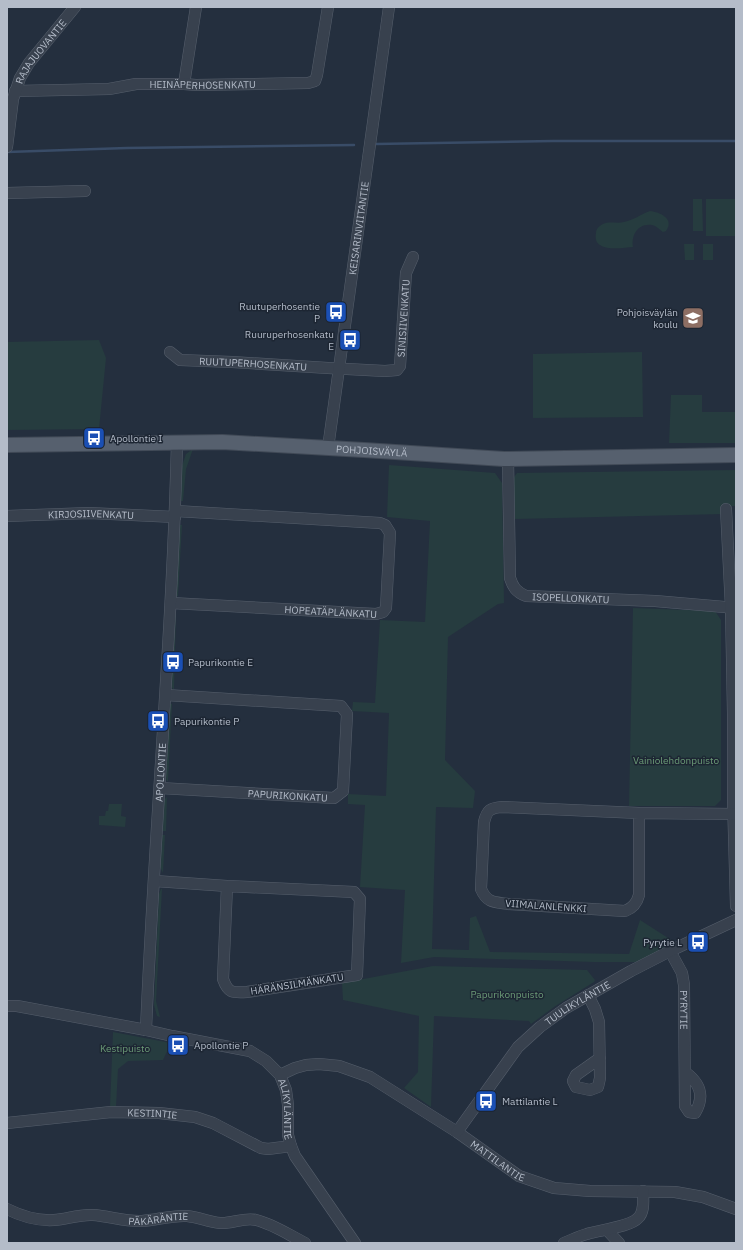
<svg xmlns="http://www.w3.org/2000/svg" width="743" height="1250" viewBox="0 0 743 1250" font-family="'IBM Plex Sans',sans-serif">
	<rect width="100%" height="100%" fill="#242f3e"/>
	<g fill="#263c3f">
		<path d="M693 199H702L703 231H693Z"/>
		<rect x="706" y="199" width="30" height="37"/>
		<path d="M650 211C660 212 675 219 666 231L663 232C660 230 657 226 652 225 638 223 631 235 633 247 621 248 592 253 596 233 596 229 599 226 603 224 609 221 618 224 624 222 634 220 641 214 650 211Z"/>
		<path d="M684 244H694V260H685Z"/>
		<rect x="703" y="244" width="10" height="16"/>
		<path d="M99 340 106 358 99 429 7 430V342Z"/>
		<path d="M642 352 643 417 533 418V354Z"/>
		<path d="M671 395H702V412H736V443H669Z"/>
		<path d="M193 449 186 469 183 501H180L182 466 186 454Z"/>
		<path d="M389 465 495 473 502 483 504 603 498 604 448 637 445 760 475 791 473 808 436 807 432 949 469 950 470 918 476 916 490 952 629 954 640 920 676 943 638 962H594L434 957 401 963 405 890 360 887 365 805 348 804V794L386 796 389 713 352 711 353 702 375 703 380 620 425 622 430 521 387 517Z"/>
		<path d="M736 470V506H724V514L515 519 512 480 517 473Z"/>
		<path d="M179 525H182L178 596H177L176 593Z"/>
		<path d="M633 608 715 611 721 620V800L715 806H629Z"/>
		<path d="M176 611 174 689H173L171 686 174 615Z"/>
		<path d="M170 704H172L168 781H167L166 778 169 708Z"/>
		<path d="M167 797 166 831H162L164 800Z"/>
		<path d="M109 804H122L121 816 126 817 125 827 99 825V816H105L106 811H108Z"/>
		<path d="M162 835H165L163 873 160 867Z"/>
		<path d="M161 889H162L156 1001 160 1017 157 1016 154 1005 159 894Z"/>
		<path d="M433 966 587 970 595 980 594 982 554 1007 531 1024 529 1021 434 1016 431 1107 404 1088 418 1072 419 1016 343 1000 342 983Z"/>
		<path d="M113 1032 171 1043 163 1060 128 1061 118 1069 116 1107H110Z"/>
	</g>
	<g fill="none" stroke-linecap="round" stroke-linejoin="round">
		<g stroke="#394c67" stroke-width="2.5">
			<path d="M376 144 553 141H736"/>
			<path d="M7 152 127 148 354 145"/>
		</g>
		<g stroke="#565f6c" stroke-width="12">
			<g id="minor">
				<path d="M184 84 196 7"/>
				<path id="s1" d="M15 91 109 89 136 84H184L196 85 308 83 315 81 317 75 328 7"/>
				<path id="s2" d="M7 147 13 99 20 78 29 63 75 7"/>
				<path d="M7 193 85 191"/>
				<path id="s3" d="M170 352 180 360 232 362 328 368 385 371 397 370 400 366 406 273 413 257"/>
				<path id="s4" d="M328 448 389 7"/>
				<path id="s5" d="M508 459 510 578C513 587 516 592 526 596L655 601 736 608"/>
				<path d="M726 509 731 608 733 714V800L736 906"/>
				<path id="s6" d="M7 516 89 513 175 517"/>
				<path id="s7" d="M171 603 376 614 383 612 386 608 390 533 385 525 380 523 176 511"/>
				<path id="s8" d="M160 788 334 798 343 791 347 714 341 706 166 695"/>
				<path d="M639 813V895C637 903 633 908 625 911L508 904C494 902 487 903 481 889L484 822C487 810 490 808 502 807L639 813 736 814"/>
				<path d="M155 881 227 886 354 892 360 899 357 975 247 992C232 993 228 993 223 979L227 886"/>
				<path id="s9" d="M670 951 682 973 684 985 685 1106 689 1112 695 1113C705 1096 700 1083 685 1072"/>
				<path d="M588 995 595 1009 599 1022 600 1078 598 1087 590 1090 576 1087 573 1081 576 1075 600 1058"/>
				<path id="s10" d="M7 1006H17L146 1030 172 1036 250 1051 266 1061 280 1075 286 1090 288 1105V1135L291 1146 295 1156 355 1243"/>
				<path id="s11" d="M146 1030C154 834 172 639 177 443"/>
				<path id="s12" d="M280 1075 295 1068 306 1065 319 1064 339 1066 370 1077 457 1132 519 1176 554 1188 590 1191 675 1192 703 1197 736 1209"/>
				<path id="s13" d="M7 1123 111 1112 159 1113 195 1117 213 1123 261 1148 268 1149 291 1146"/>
				<path id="s14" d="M457 1132 518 1047 540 1027 566 1008 631 971 670 951 736 920"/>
				<path id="s15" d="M7 1209C21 1216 38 1221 54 1220 67 1219 80 1214 93 1215 109 1216 125 1222 142 1221 157 1220 172 1215 187 1216 198 1217 209 1222 220 1223 232 1224 244 1217 256 1220 273 1224 289 1235 305 1243"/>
				<path d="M607 1230 619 1243"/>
				<path d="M564 1243C572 1240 579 1236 587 1234 599 1230 630 1227 638 1218 645 1212 643 1199 643 1191"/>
			</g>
		</g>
		<g stroke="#414a57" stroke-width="16">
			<g id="major">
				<path id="s16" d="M7 445 222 442 364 450 504 459 736 455"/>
			</g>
		</g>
		<use href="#minor" stroke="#38414e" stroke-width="11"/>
		<use href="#major" stroke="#56606e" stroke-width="14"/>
	</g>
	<defs>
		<g id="bus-square" transform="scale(1.15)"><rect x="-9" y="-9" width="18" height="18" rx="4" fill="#1a4fb4" stroke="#1d2633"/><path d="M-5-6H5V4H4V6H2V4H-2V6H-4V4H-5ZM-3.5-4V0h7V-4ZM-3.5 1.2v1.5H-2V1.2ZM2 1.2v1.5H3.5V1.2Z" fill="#fff"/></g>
		<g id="school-square" transform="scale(1.15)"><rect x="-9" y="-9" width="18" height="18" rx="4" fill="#8d6e63" stroke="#1d2633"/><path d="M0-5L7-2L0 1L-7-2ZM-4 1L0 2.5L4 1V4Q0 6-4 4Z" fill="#fff"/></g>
	</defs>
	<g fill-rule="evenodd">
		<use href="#bus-square" x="336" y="312"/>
		<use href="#school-square" x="693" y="318"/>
		<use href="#bus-square" x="350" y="340"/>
		<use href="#bus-square" x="94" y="438"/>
		<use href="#bus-square" x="173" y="662"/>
		<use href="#bus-square" x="158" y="721"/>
		<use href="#bus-square" x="698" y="942"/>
		<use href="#bus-square" x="178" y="1045"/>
		<use href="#bus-square" x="486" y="1101"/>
	</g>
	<g text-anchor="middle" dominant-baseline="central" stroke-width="3" stroke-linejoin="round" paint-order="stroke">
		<g font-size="10" fill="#b4bcc9" stroke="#1d2633">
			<text stroke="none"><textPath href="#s2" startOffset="104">RAJAJUOVANTIE</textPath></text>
			<text stroke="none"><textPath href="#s1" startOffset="188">HEINÄPERHOSENKATU</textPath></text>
			<text stroke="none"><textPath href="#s4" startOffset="222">KEISARINVIITANTIE</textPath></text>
			<text stroke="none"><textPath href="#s3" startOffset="283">SINISIIVENKATU</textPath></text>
			<text stroke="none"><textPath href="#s3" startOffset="86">RUUTUPERHOSENKATU</textPath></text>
			<text stroke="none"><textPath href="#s16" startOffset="365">POHJOISVÄYLÄ</textPath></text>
			<text stroke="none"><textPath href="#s6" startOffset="84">KIRJOSIIVENKATU</textPath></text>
			<text stroke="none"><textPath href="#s5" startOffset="189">ISOPELLONKATU</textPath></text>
			<text stroke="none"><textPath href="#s7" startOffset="160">HOPEATÄPLÄNKATU</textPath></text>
			<text stroke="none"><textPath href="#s11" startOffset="258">APOLLONTIE</textPath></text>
			<text stroke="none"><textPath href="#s8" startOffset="128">PAPURIKONKATU</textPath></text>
			<text transform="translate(546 906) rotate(4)">VIIMALANLENKKI</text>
			<text transform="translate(297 984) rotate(-9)">HÄRÄNSILMÄNKATU</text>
			<text stroke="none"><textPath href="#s14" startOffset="179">TUULIKYLÄNTIE</textPath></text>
			<text stroke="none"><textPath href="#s9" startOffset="62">PYRYTIE</textPath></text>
			<text stroke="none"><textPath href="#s10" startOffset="321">ALIKYLÄNTIE</textPath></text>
			<text stroke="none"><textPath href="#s13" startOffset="146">KESTINTIE</textPath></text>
			<text stroke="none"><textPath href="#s12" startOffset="247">MATTILANTIE</textPath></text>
			<text stroke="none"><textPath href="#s15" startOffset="154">PÄKÄRÄNTIE</textPath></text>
		</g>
		<g font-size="10" fill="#b4bcc9" stroke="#1d2633" text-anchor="start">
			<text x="320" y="306" text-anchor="end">Ruutuperhosentie<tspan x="320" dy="12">P</tspan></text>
			<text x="678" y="312" text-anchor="end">Pohjoisväylän<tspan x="678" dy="12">koulu</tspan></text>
			<text x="334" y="334" text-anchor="end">Ruuruperhosenkatu<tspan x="334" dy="12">E</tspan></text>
			<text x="110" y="438">Apollontie I</text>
			<text x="188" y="662">Papurikontie E</text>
			<text x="174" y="721">Papurikontie P</text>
			<text x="682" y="942" text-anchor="end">Pyrytie L</text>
			<text x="194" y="1045">Apollontie P</text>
			<text x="502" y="1101">Mattilantie L</text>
		</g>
		<g font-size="10" fill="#6b9a76" stroke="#1d2633">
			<text x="676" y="760">Vainiolehdonpuisto</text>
			<text x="507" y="994">Papurikonpuisto</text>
			<text x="125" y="1048">Kestipuisto</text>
		</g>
	</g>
	<rect width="743" height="1250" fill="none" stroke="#b4bcc9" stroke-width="16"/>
</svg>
